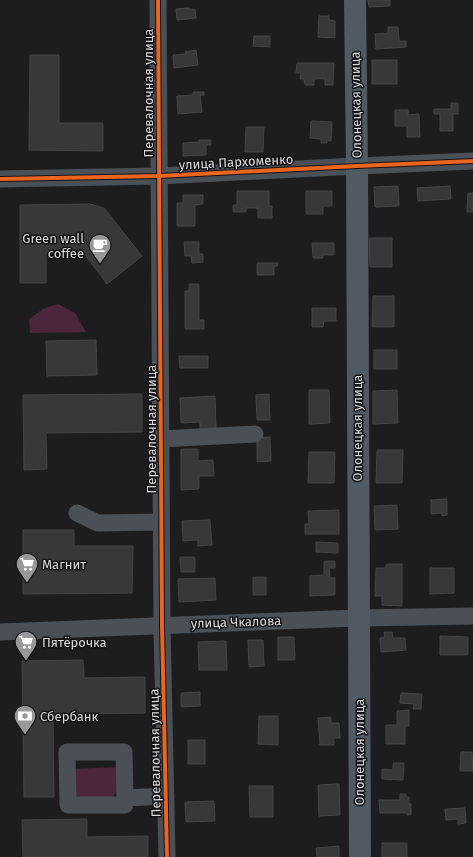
<svg xmlns="http://www.w3.org/2000/svg" width="473" height="857" viewBox="0 0 473 857" font-family="'Fira Sans',sans-serif">
	<rect width="100%" height="100%" fill="#1d1d1f"/>
	<g fill="#4c273b">
		<path d="M58 304 75 313 86 332 30 333 29 319 43 309Z"/>
		<path d="M119 767V789L111 799 76 800 69 769Z"/>
	</g>
	<g fill="#383739" stroke="#454547">
		<path d="M368 0H390V6L369 7Z"/>
		<path d="M189 8V9H195L196 18 177 20 176 9Z"/>
		<path d="M319 16H329V20L335 21V38L318 37Z"/>
		<path d="M388 27H398L399 41H406V47L376 49 375 34 388 33Z"/>
		<path d="M254 36H270V47L253 46Z"/>
		<path d="M196 50 198 65 174 68 173 55 186 54 185 52Z"/>
		<path d="M30 55H59V123H103V151L29 150Z"/>
		<rect x="372" y="60" width="25" height="24"/>
		<path d="M297 63H334L333 85H325V79H314V85H305L304 79H300L301 73H296Z"/>
		<path d="M193 92H204V95H200L202 112 178 114 177 96 193 95Z"/>
		<path d="M451 103H458V114H453V131H440V114H434V109H451Z"/>
		<path d="M395 110H408V115L419 114 420 137H407V126H395Z"/>
		<path d="M311 121 332 122 331 141 327 140V143H321V139L310 138Z"/>
		<path d="M246 127H264L263 152H245Z"/>
		<path d="M199 140H211V145H206V155L183 156V143L199 142Z"/>
		<path d="M398 186 399 206 375 207 374 187Z"/>
		<path d="M450 186 451 199 418 201 417 188Z"/>
		<path d="M237 191H269V206H272V218H258V208H246V212H233V205H237Z"/>
		<path d="M306 191H332V206H323V214H306Z"/>
		<path d="M468 193H473V212H467Z"/>
		<path d="M183 195H203V204L195 205V226H177V203H183Z"/>
		<path d="M90 204 104 208 142 256 107 284 83 252 46 253V283H20V205Z"/>
		<path d="M369 238H392V267H370Z"/>
		<path d="M184 242H199V254H203V262L192 263 191 256H185Z"/>
		<path d="M312 243H334V255H323V258H313Z"/>
		<path d="M257 263H278L277 266H274V275H257Z"/>
		<path d="M189 284H199V320H204V329H185V291H189Z"/>
		<path d="M373 296H394V327H372Z"/>
		<path d="M312 308H336V321H324L323 327H312Z"/>
		<path d="M96 340 97 375 47 376 46 341Z"/>
		<rect x="374" y="350" width="23" height="19"/>
		<path d="M179 356H208V368H180Z"/>
		<path d="M309 390H329L330 423 309 424Z"/>
		<path d="M397 390 398 423 373 424V391Z"/>
		<path d="M142 394V432L46 433 47 469 24 470 23 395Z"/>
		<path d="M269 394 270 420H257L256 395Z"/>
		<path d="M215 396 216 429H200V422L181 423 180 398Z"/>
		<path d="M270 437 271 461 257 462V438Z"/>
		<path d="M181 449H198V461L213 460 214 476H199V489L181 490Z"/>
		<path d="M377 450H403L402 483H376Z"/>
		<path d="M309 452H335L334 483H308Z"/>
		<path d="M447 499V515L442 516V513L431 514V500Z"/>
		<path d="M397 505 398 529 375 530 374 506Z"/>
		<path d="M339 510V534H305V524H309L308 511Z"/>
		<path d="M210 520 212 545 198 546V540L183 541 182 521Z"/>
		<path d="M23 530H74V546H133L132 593 23 594Z"/>
		<path d="M316 542 338 543V553L316 552Z"/>
		<path d="M180 557H195V572H181Z"/>
		<path d="M324 561H335V568H329L330 578H335V595L310 596V576L324 575Z"/>
		<path d="M387 564H402V606L382 605V596H375L376 568H385Z"/>
		<path d="M430 568H454V593L430 594Z"/>
		<rect x="253" y="577" width="13" height="18"/>
		<path d="M215 578 216 600 179 602 178 579Z"/>
		<path d="M384 632H392L393 638H405L406 650 381 652 380 638 385 637Z"/>
		<path d="M440 636 468 637V655H440Z"/>
		<path d="M278 637H294L295 660H278Z"/>
		<path d="M248 640H263L264 666 249 667Z"/>
		<path d="M226 641 227 670H199L198 642Z"/>
		<path d="M83 660 84 678 145 677V713L53 714 54 797H24L22 661Z"/>
		<path d="M200 692V706L181 707V693Z"/>
		<path d="M401 693 422 694 421 709H413L414 704 400 703Z"/>
		<path d="M409 710V726H405V744H386V725H397V711Z"/>
		<path d="M259 716H278V745L258 744Z"/>
		<path d="M331 717V723H339L340 738H334V745H320L318 718Z"/>
		<rect x="188" y="740" width="17" height="24"/>
		<path d="M461 752H472L473 771H460Z"/>
		<path d="M393 763H404L403 780 382 779V769L393 770Z"/>
		<path d="M339 784 340 815 319 816 318 785Z"/>
		<path d="M249 786H273V817H250Z"/>
		<path d="M400 794H406V797H409V804H411V815H407V813H380L379 800H400Z"/>
		<path d="M214 801 215 821 186 822 185 802Z"/>
		<path d="M465 808 466 823 458 824V819L446 820 445 809Z"/>
		<path d="M87 819V837L148 836V857H23L22 820Z"/>
		<rect x="382" y="843" width="25" height="14"/>
		<path d="M339 846V857H317L316 848Z"/>
	</g>
	<g fill="none" stroke-linecap="round" stroke-linejoin="round">
		<g stroke="#4a5056" stroke-width="17">
			<path d="M158 0 162 625 167 857"/>
			<path d="M0 179 159 176 357 166 473 161"/>
			<path d="M161 439 255 434"/>
			<path d="M77 513 98 523 161 522"/>
			<path d="M0 632 358 618 473 616"/>
			<path d="M125 798V805H68L67 752H124L125 798 166 796"/>
		</g>
		<path stroke="#4f5a63" stroke-width="22" d="M355 0 357 166 360 857"/>
		<g stroke="#131316" stroke-width="6">
			<g id="cycleway">
				<path d="M158 0 162 625 167 857"/>
				<path d="M0 179 159 176 357 166 473 161"/>
			</g>
		</g>
		<use href="#cycleway" stroke="#eb651d" stroke-width="4"/>
	</g>
	<defs>
		<g id="cafe-pin" transform="scale(1.15)"><path d="M0 17L-7.5 6A9.5 9.5 0 1 1 7.5 6Z" fill="#98989b" stroke="#131316"/><path d="M-5.5-4.5H6V0H3Q3 3.5 0 3.5H-2.5Q-5.5 3.5-5.5 0ZM3-3.2v2h1.7v-2ZM-6 4.5H4V6H-6Z" fill="#fff"/></g>
		<g id="supermarket-pin" transform="scale(1.15)"><path d="M0 17L-7.5 6A9.5 9.5 0 1 1 7.5 6Z" fill="#98989b" stroke="#131316"/><path d="M-6-5.5h2.5l.6 2H6L4.5 2H-2.5L-4.4-4H-6ZM-1.5 3.2a1.3 1.3 0 1 0 .1 0ZM3 3.2a1.3 1.3 0 1 0 .1 0Z" fill="#fff"/></g>
		<g id="bank-pin" transform="scale(1.15)"><path d="M0 17L-7.5 6A9.5 9.5 0 1 1 7.5 6Z" fill="#98989b" stroke="#131316"/><path d="M-6-4H6V4H-6ZM0-2.3a2.3 2.3 0 1 0 0 4.6a2.3 2.3 0 1 0 0-4.6Z" fill="#fff"/></g>
	</defs>
	<g fill-rule="evenodd">
		<use href="#cafe-pin" x="100" y="245"/>
		<use href="#supermarket-pin" x="27" y="564"/>
		<use href="#supermarket-pin" x="26" y="642"/>
		<use href="#bank-pin" x="25" y="716"/>
	</g>
	<g text-anchor="middle" dominant-baseline="central" stroke-width="3" stroke-linejoin="round" paint-order="stroke">
		<g font-size="13" fill="#dbdbde" stroke="#131316">
			<text transform="translate(148 93) rotate(-90)">Перевалочная улица</text>
			<text transform="translate(356 105) rotate(-91)">Олонецкая улица</text>
			<text transform="translate(236 162) rotate(-3)">улица Пархоменко</text>
			<text transform="translate(357 428) rotate(-90)">Олонецкая улица</text>
			<text transform="translate(151 429) rotate(-90)">Перевалочная улица</text>
			<text transform="translate(236 622) rotate(-2)">улица Чкалова</text>
			<text transform="translate(359 752) rotate(-90)">Олонецкая улица</text>
			<text transform="translate(155 753) rotate(-91)">Перевалочная улица</text>
		</g>
		<g font-size="13" fill="#dbdbde" stroke="#131316" text-anchor="start">
			<text x="84" y="238" text-anchor="end">Green wall<tspan x="84" dy="15">coffee</tspan></text>
			<text x="42" y="564">Магнит</text>
			<text x="42" y="642">Пятёрочка</text>
			<text x="40" y="716">Сбербанк</text>
		</g>
	</g>
</svg>
